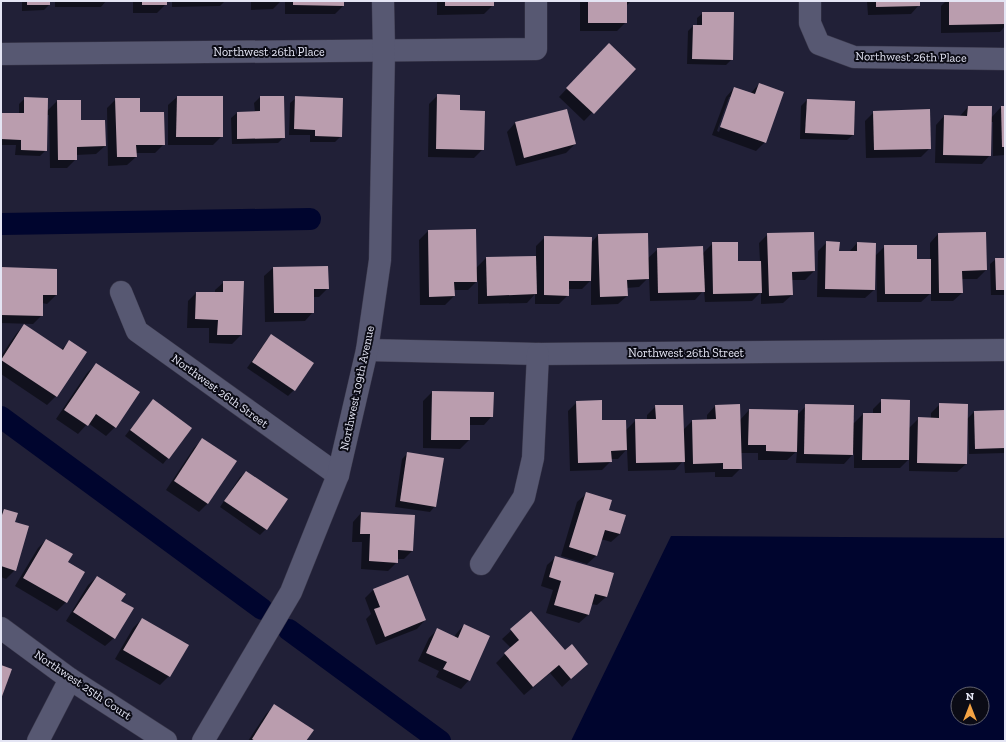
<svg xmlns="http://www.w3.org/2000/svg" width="1006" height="742" viewBox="0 0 1006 742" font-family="'Zilla Slab',serif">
	<rect width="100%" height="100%" fill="#212037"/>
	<path fill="#00052e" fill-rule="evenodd" d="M671 536 1005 538V741H571ZM958 694H982V718H958Z"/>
	<g fill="#0007" fill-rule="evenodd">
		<path d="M22 1H49V5L44 10 22 11Z"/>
		<path d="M55 1H106L101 7H55Z"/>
		<path d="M133 1H166V4L157 13H133Z"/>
		<path d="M172 1H225L220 6 172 7Z"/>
		<path d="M251 1H281L273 9 251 10Z"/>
		<path d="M285 1H343V6L335 14H285Z"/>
		<path d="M437 1H493V5L484 14 437 15Z"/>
		<path d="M580 1H631L626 6V22L617 31H580Z"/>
		<path d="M867 1H919V5L911 14 868 15Z"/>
		<path d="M946 1H1005V26L1000 32 941 33V6Z"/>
		<path d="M703 13 732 59 726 65 687 64 688 31 693 26H697V18Z"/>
		<path d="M600 53 634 69 584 121 559 97Z"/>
		<path d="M759 84 765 142 756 151 712 135 726 97 734 88 750 94ZM729 97H731L719 132 717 131Z"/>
		<path d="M438 95 459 111 483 149 474 158 428 157 429 104Z"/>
		<path d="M177 97 222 136 213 145H168V105Z"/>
		<path d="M260 97 284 137 278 143 232 144 231 118 237 113 255 112 254 103Z"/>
		<path d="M25 98 47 111 57 101 105 146 96 154 76 155V159L67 168H50L49 115H47L46 150 40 156 15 155 16 145H1V114H19V104Z"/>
		<path d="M296 98 341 136 335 142H310V135H289L290 103Z"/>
		<path d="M116 99 139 113 164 144 155 153H136V157L127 165 108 166 107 108Z"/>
		<path d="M807 100 853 135 847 140 800 139 801 106Z"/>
		<path d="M968 107 991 118 1001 107H1005V155L993 156V122H991L990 155 982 164 935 163 936 125 944 116 959 117Z"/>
		<path d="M874 112 930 148 921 157 866 158 865 121Z"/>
		<path d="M515 123 575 144 566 153 516 166 507 132Z"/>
		<path d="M428 231 476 268 486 258 536 257V246L545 237 591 243 598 235 647 259 658 249 703 253 713 243 737 262H760L759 243 768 234 814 271 805 280H791L792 295 783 303 761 304V292L752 301 705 302 704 290 695 300 650 301 649 277 639 287 626 288 627 296 618 304 591 305V280L582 289H568V295L559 304H535V294L527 303 478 304V280L468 290H453L454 296 445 305H420L419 240Z"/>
		<path d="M938 234 986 270 977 279H962V293L953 301H931V293L921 302H877L876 255 885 246 916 260H930V243Z"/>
		<path d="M827 242 838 252H849L857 243 874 290 865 298 817 297 818 251Z"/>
		<path d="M996 259H1005V295H991L990 264Z"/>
		<path d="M1 268 56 295 47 304 42 303V315L33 324 1 323Z"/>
		<path d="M273 268 328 288 319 297H313V312L305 321 265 322 264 276Z"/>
		<path d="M224 282 241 335 232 344 209 343V328H187L188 301 196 293H215V290Z"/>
		<path d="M24 325 61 350 69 342 56 396 47 405 1 374V356L16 334Z"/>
		<path d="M271 335 313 363 294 390 288 396 247 368 266 341Z"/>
		<path d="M96 364 115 427 106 436 88 423 78 434 56 419 87 373Z"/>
		<path d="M432 392 492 416 484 425H469V440L460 449 423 448V401Z"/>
		<path d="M153 400 191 429 163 464 125 436Z"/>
		<path d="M882 400 909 428 919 418 931 419V413L940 404 967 419 974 412 1005 411V453L969 454 968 420H967L966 464 957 472 909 471V459L900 468H854V453L844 464 796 463 797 451 787 460H758V453H741V468L732 477H715V472L685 473 684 460 675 470 628 471 627 449 618 459H611V461L602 470 570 471 568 411 577 402 601 421 626 430 636 420H647V415L656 406 683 430 692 421 707 420V415L715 406 740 420 749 410 797 415 806 406 853 424 863 414H873V409Z"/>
		<path d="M202 440 208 503 199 512 166 490 194 448Z"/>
		<path d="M408 453 435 506 430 512 395 507 402 459Z"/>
		<path d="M246 472 266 529 260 535 220 507 240 477Z"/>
		<path d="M586 494 608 510 620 534 611 542 601 539 596 556 587 564 561 556 577 502Z"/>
		<path d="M4 510 14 523 15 570 6 579 1 577V513Z"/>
		<path d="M361 513 412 551 404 559H397V562L388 571 361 569 362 542H352L353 522Z"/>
		<path d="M46 540 67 563 66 602 57 611 15 586 38 548Z"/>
		<path d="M556 557 606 597 597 605 591 604 588 615 579 623 546 613 553 590 541 586 547 565Z"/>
		<path d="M407 576 425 620 417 629 376 645 366 619 371 614 365 598 373 590Z"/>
		<path d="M97 577 120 601 114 638 105 646 66 621 88 585Z"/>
		<path d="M531 613 578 672 562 687 550 673 524 695 496 663 511 648 502 639Z"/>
		<path d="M142 619 169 676 160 685 115 659 133 628Z"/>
		<path d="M464 625 469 680 461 689 436 677 439 671 418 661 429 638 437 630 454 637 456 634Z"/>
		<path d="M274 706 305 741H248L266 714Z"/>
	</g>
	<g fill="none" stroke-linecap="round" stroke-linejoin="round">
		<g stroke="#00052e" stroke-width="22">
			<path d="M1 224 310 219"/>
			<path d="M1 417 262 609"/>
			<path d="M289 630 440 741"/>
		</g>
	</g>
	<g fill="#ba9dae">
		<rect x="27" y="1" width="23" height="4"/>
		<rect x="142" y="1" width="25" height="4"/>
		<path d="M293 1H344V6L293 5Z"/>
		<rect x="445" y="1" width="49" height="5"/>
		<rect x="588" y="1" width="39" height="22"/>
		<path d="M876 1H920V6L876 7Z"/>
		<path d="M949 1H1005V24L949 25Z"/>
		<path d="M702 12H734L733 60 692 59 693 25H702Z"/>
		<path d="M609 43 636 69 594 114 566 88Z"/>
		<path d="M759 83 784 92 766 143 720 127 734 87 755 94Z"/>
		<path d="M437 94 460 95V110L485 111 484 150 436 149Z"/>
		<path d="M177 96H223V137H176Z"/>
		<path d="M260 96H284L285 138 237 139V112L260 111Z"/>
		<path d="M295 96 343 98 342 137 315 136V130L294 129Z"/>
		<path d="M24 97 48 98 47 151 21 150V140L1 139V113H24Z"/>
		<path d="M115 98H140V112H164L165 145H136L137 157H117Z"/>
		<path d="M807 99 855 101 854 135 805 133Z"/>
		<path d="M57 100H81V120H105L106 146 77 147V160H58Z"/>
		<path d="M968 106H992L991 156 943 155 944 115 967 116Z"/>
		<path d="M1001 106H1005V147H1002Z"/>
		<path d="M567 109 576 144 524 158 515 122Z"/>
		<path d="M930 109 931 149 874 150 873 111Z"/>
		<path d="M476 229 477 282H454L455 296 429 297 428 230Z"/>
		<path d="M814 232 815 271 792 272 793 295 769 296 767 233Z"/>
		<path d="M986 232 987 270 962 271 963 293H939L938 233Z"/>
		<path d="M648 233 649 279 627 280 628 296 600 297 598 234Z"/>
		<path d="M544 236 592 237 591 281H569V296L544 295Z"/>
		<path d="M826 241 840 242 839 251H857V242L876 243 875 290 825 289Z"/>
		<path d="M712 242H738V261H761L762 293 713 294Z"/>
		<path d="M884 245H917V259H931V294H885Z"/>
		<path d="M703 246 705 292 658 293 657 248Z"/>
		<path d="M536 256 537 294 487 296 486 257Z"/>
		<path d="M995 258H1005V290H996Z"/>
		<path d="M328 266 329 289H314V313H274L273 267Z"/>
		<path d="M1 267 57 269V295H43V316L1 315Z"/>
		<path d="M223 281H244L242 335H217L218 320 195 319 196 292H223Z"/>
		<path d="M24 324 63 350 69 340 87 352 57 397 1 360Z"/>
		<path d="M271 334 314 363 295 391 252 362Z"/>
		<path d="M96 363 140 392 116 428 96 414 88 426 64 410Z"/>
		<path d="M432 391 494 392 493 417H470V440H431Z"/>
		<path d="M153 399 192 428 169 459 130 430Z"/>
		<path d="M881 399 910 400 909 460H862L863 413H881Z"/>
		<path d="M602 400V420H626L627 450 611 451 612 462 578 463 576 401Z"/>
		<path d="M939 403 968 404 967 464 917 463 918 417 939 418Z"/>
		<path d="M740 404 742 469H723V463L693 464 692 420 716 419 715 405Z"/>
		<path d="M805 404 854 405 853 455 804 454Z"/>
		<path d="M655 405H683L685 462 636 463 635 419H656Z"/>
		<path d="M749 409 798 410 797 452 766 451V445H748Z"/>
		<path d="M1005 410V448L975 449 974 411Z"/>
		<path d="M202 438 237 461 208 504 174 481Z"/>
		<path d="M407 452 444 458 436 507 400 501Z"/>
		<path d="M246 471 288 499 267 530 224 501Z"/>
		<path d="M586 492 612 500 609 510 626 515 620 534 605 530 597 556 569 547Z"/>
		<path d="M4 509 18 513 15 522 29 526 16 571 1 566V518Z"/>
		<path d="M361 512 415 515 413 551 398 550V563L369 561 370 534H360Z"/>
		<path d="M46 539 73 554 68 562 85 572 67 603 23 578Z"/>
		<path d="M555 556 614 573 607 597 595 594 589 615 554 605 561 581 549 577Z"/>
		<path d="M408 575 426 620 385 637 374 609 380 607 373 589Z"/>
		<path d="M97 576 126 594 121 601 134 608 115 639 73 612Z"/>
		<path d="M531 611 565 650 572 644 588 664 571 679 559 665 533 687 504 653 519 640 510 629Z"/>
		<path d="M142 618 189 645 170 677 123 650Z"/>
		<path d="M464 624 490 636 470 681 443 669 447 662 426 653 437 628 458 638Z"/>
		<path d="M1 665 12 669 1 699Z"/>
		<path d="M274 704 314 730 306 741H255L252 739Z"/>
	</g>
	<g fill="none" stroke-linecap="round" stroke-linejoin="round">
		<g stroke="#3b394c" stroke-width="23">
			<g id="minor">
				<path d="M810 1V23L819 44 854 57 1005 59"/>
				<path d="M1 54 536 49V1"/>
				<path d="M121 292 137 331 338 475"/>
				<path d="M367 350 538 354 1005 350"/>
				<path d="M481 564 524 497 533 458 538 354"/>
				<path d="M1 628 70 679 166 741"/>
				<path d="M38 741 70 679"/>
				<path d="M203 741 291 592 338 475 367 350 380 260 384 51 383 1"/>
			</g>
		</g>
		<use href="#minor" stroke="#575872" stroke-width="22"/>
	</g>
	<g text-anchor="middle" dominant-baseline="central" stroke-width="4" stroke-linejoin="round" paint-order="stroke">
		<g font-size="12" fill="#e4e5f4" stroke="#0b0b15">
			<text x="269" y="52">Northwest 26th Place</text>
			<text transform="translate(911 57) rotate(1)">Northwest 26th Place</text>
			<text x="686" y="353">Northwest 26th Street</text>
			<text transform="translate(357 388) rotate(-78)">Northwest 109th Avenue</text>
			<text transform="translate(220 391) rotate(36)">Northwest 26th Street</text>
			<text transform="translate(83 685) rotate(34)">Northwest 25th Court</text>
		</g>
	</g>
	<rect width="1006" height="742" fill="none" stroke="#e4e5f4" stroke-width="4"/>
	<g transform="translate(970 706)"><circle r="19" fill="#0b0b15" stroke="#62626e"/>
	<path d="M0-3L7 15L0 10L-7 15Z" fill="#f4a344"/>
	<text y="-6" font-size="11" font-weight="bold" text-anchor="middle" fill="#e4e5f4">N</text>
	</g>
</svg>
